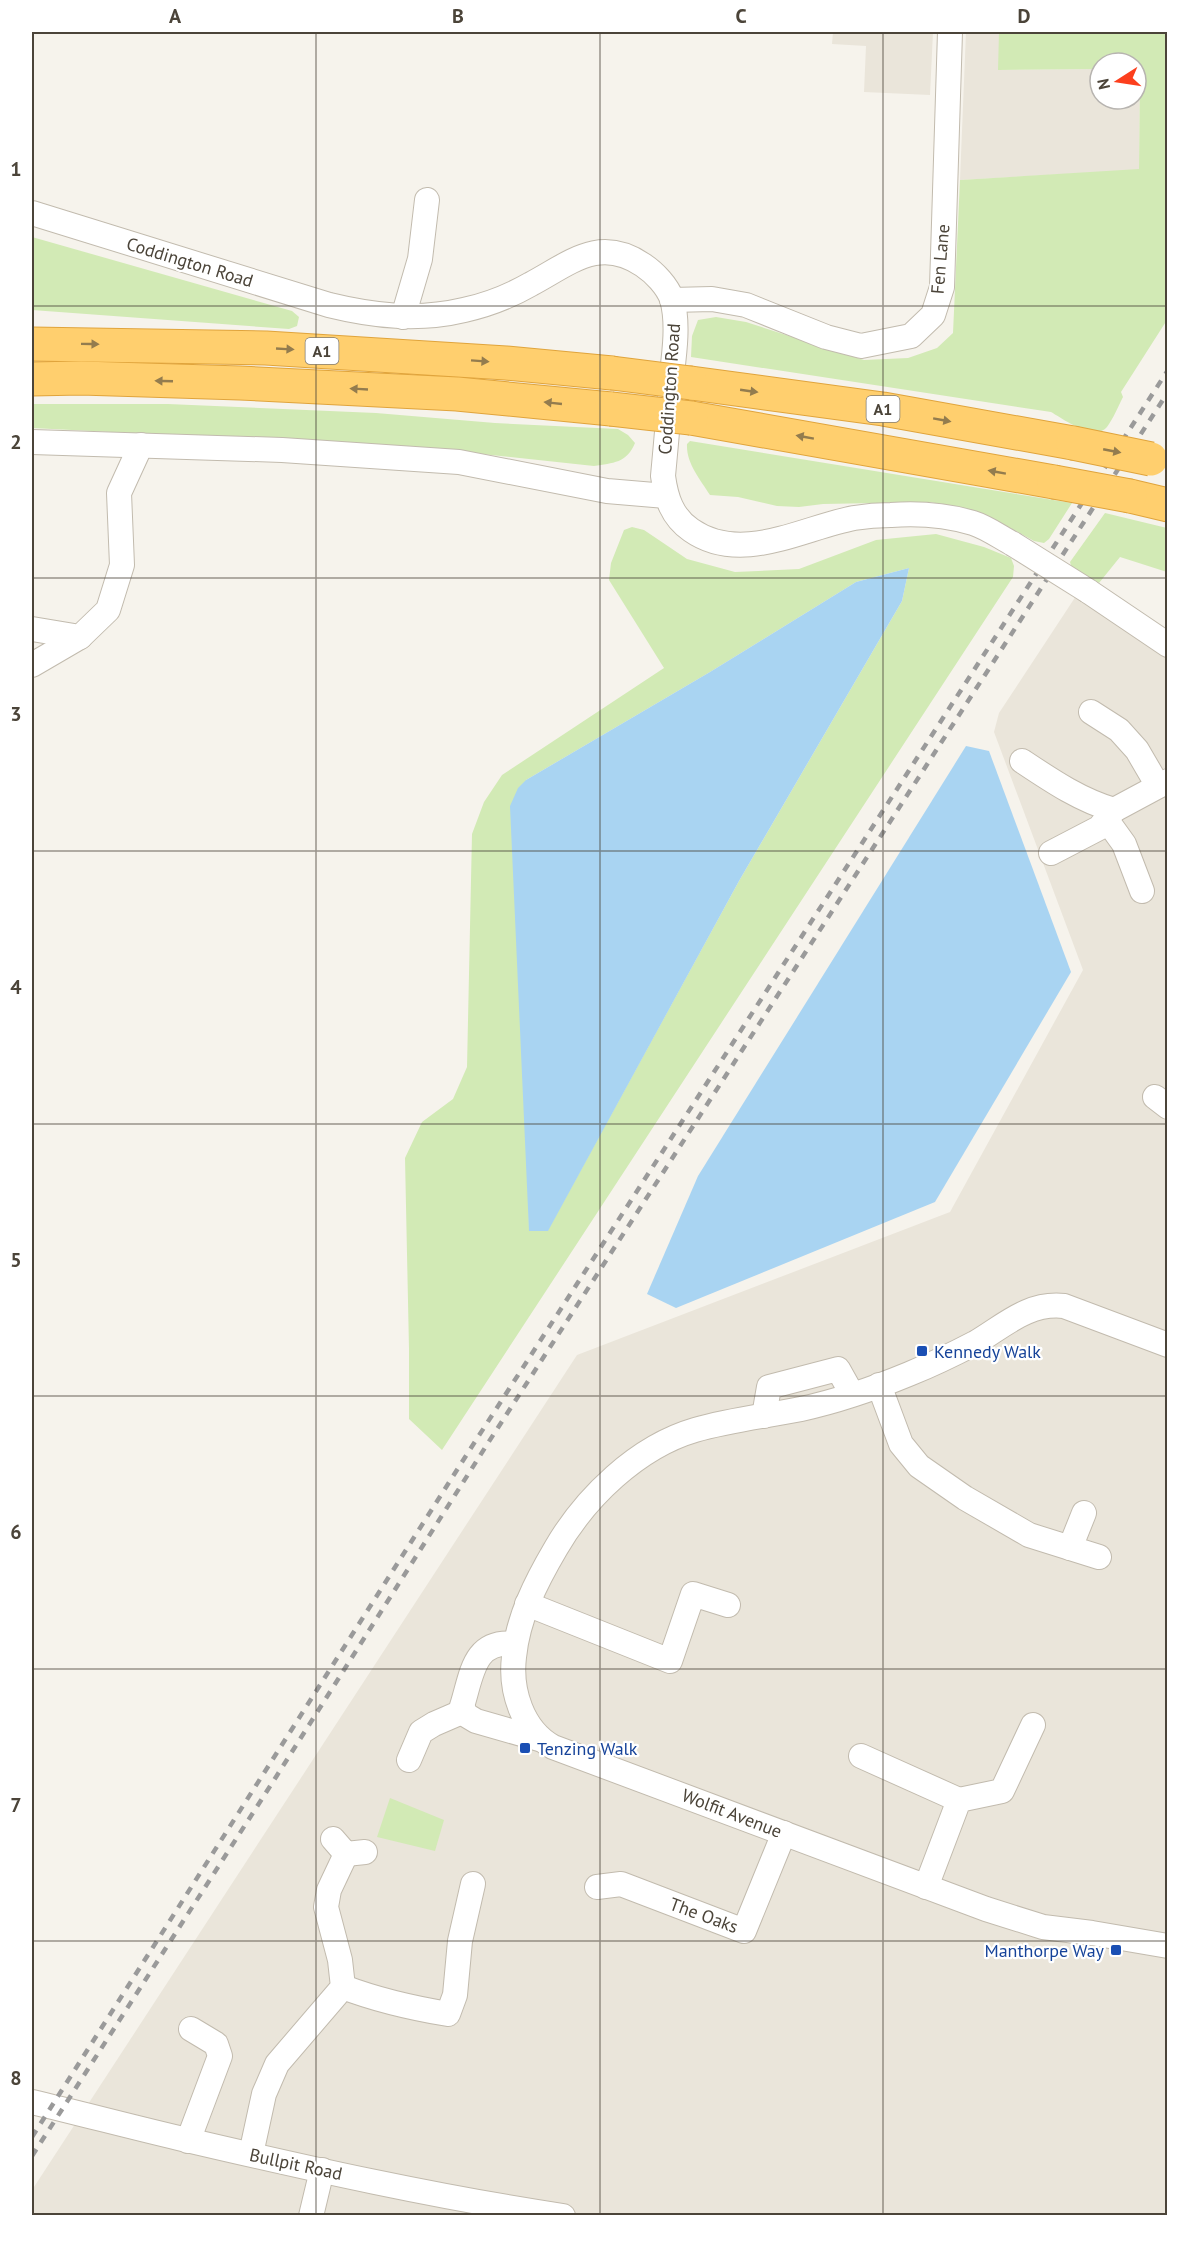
<svg xmlns="http://www.w3.org/2000/svg" width="1199" height="2247" viewBox="0 0 1199 2247" font-family="'PT Sans',sans-serif">
	<rect width="100%" height="100%" fill="#f6f3ec"/>
	<g fill="#eae5da">
		<path d="M833 32H933L930 95 864 92 866 46 832 44Z"/>
		<path d="M966 32H999V70L1100 69V99H1136V68H1140L1139 170 960 180Z"/>
		<path d="M1076 596 1167 656V2215L32 2216V2190L577 1355 950 1212 1083 970 994 732 999 713Z"/>
	</g>
	<g fill="#d2eab5" fill-rule="evenodd">
		<path d="M999 32H1167V320L1121 392 1123 397C1118 407 1113 419 1107 427 1095 442 1063 419 1051 412L691 357 692 336 698 320 716 317 746 322 864 360 908 358 937 348 953 333 960 180 1139 169 1140 69 1136 68V63H1100V69L998 70Z"/>
		<path d="M32 237 292 311 299 317 297 326 289 329 32 310Z"/>
		<path d="M32 404H168L376 413 495 423 618 429 628 435 635 443C627 463 613 463 594 466L426 448 32 428Z"/>
		<path d="M690 441 1072 503 1049 539 1044 543 1034 541 1016 531 970 510 930 502 823 504 799 507 777 506 738 497 710 495C700 479 686 463 687 444Z"/>
		<path d="M1105 513 1167 528V572L1120 557 1099 583 1072 569 1070 562Z"/>
		<path d="M632 527 644 530 687 559 735 572 799 569 876 540 936 534 984 547 1011 558 1014 566 1013 577 442 1450 409 1419V1349L405 1158 422 1122 453 1099 467 1067 472 834 484 802 502 775 664 668 609 580 611 563 624 530ZM909 568 902 601 739 881 548 1230 529 1231 526 780 710 672 856 582Z"/>
		<path d="M390 1798 444 1820 435 1851 377 1837Z"/>
	</g>
	<g fill="#a9d4f2">
		<path d="M909 568 902 601 739 881 548 1231H529L510 806 518 788 526 780 710 672 856 582Z"/>
		<path d="M966 746 989 751 1071 972 935 1202 676 1308 647 1294 698 1176Z"/>
	</g>
	<g fill="none" stroke-linecap="round" stroke-linejoin="round">
		<g stroke="#c2bbae" stroke-width="26">
			<g id="minor">
				<path d="M32 213 329 305C374 316 418 321 464 310 487 305 510 296 531 284 569 264 599 235 643 265 655 273 667 286 672 299 679 324 674 356 671 381 669 412 666 444 663 476 666 498 672 517 691 530 741 565 802 528 854 518 866 516 879 515 891 515 918 513 946 515 973 523 986 527 1000 537 1013 544"/>
				<path d="M672 300 712 299 746 305 826 337 861 346 911 336 933 315 942 287 950 32"/>
				<path d="M403 317 420 259 427 200"/>
				<path d="M32 442 282 450 459 462 607 491 666 496"/>
				<path d="M1088 591 1168 645"/>
				<path d="M32 629 80 637 108 610 122 565 119 493 141 445"/>
				<path d="M32 665 80 637"/>
				<path d="M1091 712 1119 730 1137 750 1158 786"/>
				<path d="M1022 761C1052 781 1080 800 1114 810"/>
				<path d="M1106 819 1124 844 1142 891"/>
				<path d="M1051 853 1099 828 1114 810 1168 781"/>
				<path d="M1155 1097 1168 1107"/>
				<path d="M1168 1345 1064 1306C1028 1302 1004 1326 975 1343 954 1354 931 1365 909 1374 875 1388 838 1401 801 1409 766 1416 730 1420 695 1430 637 1447 585 1498 556 1548 536 1582 518 1617 514 1657 510 1690 522 1730 553 1747L986 1909 1043 1927 1092 1933 1168 1946"/>
				<path d="M879 1385 901 1444 919 1466 965 1498 1029 1535 1099 1557"/>
				<path d="M764 1416 769 1387 838 1369 852 1394"/>
				<path d="M1070 1548 1084 1513"/>
				<path d="M527 1604 670 1661 693 1594 728 1605"/>
				<path d="M515 1644C473 1639 472 1675 462 1706L466 1715 476 1721 539 1739"/>
				<path d="M861 1756 959 1800"/>
				<path d="M409 1760 421 1732 434 1724 464 1711"/>
				<path d="M333 1839 346 1854 365 1852"/>
				<path d="M597 1887 621 1884 744 1931 784 1833"/>
				<path d="M926 1887 959 1800 1002 1791 1033 1725"/>
				<path d="M343 1987C377 2000 412 2008 448 2014L455 1995 460 1941 473 1884"/>
				<path d="M32 2102C83 2114 135 2128 187 2140 311 2169 436 2197 563 2216"/>
				<path d="M188 2141 220 2056 216 2044 191 2029"/>
				<path d="M251 2154 264 2094 277 2064 343 1987 340 1960 326 1907 329 1890 346 1854"/>
				<path d="M311 2216 322 2170"/>
			</g>
		</g>
		<g stroke="#e0a43c" stroke-width="35">
			<g id="highway">
				<path d="M32 344 266 348 506 363 612 373"/>
				<path d="M32 379 81 378 240 383 457 394 611 409"/>
				<path d="M691 383 883 409 1073 443"/>
				<path d="M691 418 1054 482"/>
				<path d="M1130 496 1168 505"/>
			</g>
		</g>
		<use href="#minor" stroke="#fff" stroke-width="24"/>
		<use href="#highway" stroke="#ffcf6e" stroke-width="33"/>
		<g stroke="#9a9a9a" stroke-width="4.5" stroke-dasharray="8 8" stroke-linecap="butt">
			<path d="M32 2137 478 1437 1168 370"/>
			<path d="M32 2156 276 1777 488 1443 1168 392"/>
		</g>
		<g stroke="#c2bbae" stroke-width="26" stroke-linecap="butt">
			<path id="minor-bridge" d="M1013 544 1088 591"/>
		</g>
		<g stroke="#e0a43c" stroke-width="35" stroke-linecap="butt">
			<g id="highway-bridge">
				<path d="M612 373 691 383"/>
				<path d="M611 409 691 418"/>
				<path d="M1073 443 1151 459"/>
				<path d="M1054 482 1130 496"/>
			</g>
		</g>
		<use href="#minor-bridge" stroke="#fff" stroke-width="24"/>
		<use href="#highway-bridge" stroke="#ffcf6e" stroke-width="33"/>
	</g>
	<defs><path id="oneway-solid" d="M-6-.8H1V-3.2L6.5 0L1 3.2V.8H-6Z" transform="scale(1.5)"/></defs>
	<g fill="#937c4e">
		<use href="#oneway-solid" transform="translate(90 344) rotate(1)"/>
		<use href="#oneway-solid" transform="translate(285 349) rotate(3)"/>
		<use href="#oneway-solid" transform="translate(480 361) rotate(4)"/>
		<use href="#oneway-solid" transform="translate(164 381) rotate(-178)"/>
		<use href="#oneway-solid" transform="translate(359 389) rotate(-177)"/>
		<use href="#oneway-solid" transform="translate(749 391) rotate(8)"/>
		<use href="#oneway-solid" transform="translate(553 403) rotate(-174)"/>
		<use href="#oneway-solid" transform="translate(942 420) rotate(10)"/>
		<use href="#oneway-solid" transform="translate(805 437) rotate(-170)"/>
		<use href="#oneway-solid" transform="translate(1112 451) rotate(11)"/>
		<use href="#oneway-solid" transform="translate(997 472) rotate(-170)"/>
	</g>
	<path fill="none" stroke="#4b4439" stroke-width="1.5" stroke-opacity="0.55" d="M316 32V2216M600 32V2216M883 32V2216M32 306H1168M32 578H1168M32 851H1168M32 1124H1168M32 1396H1168M32 1669H1168M32 1941H1168"/>
	<g fill="#1a4fb4" stroke="#fff" stroke-width="2">
		<rect x="916" y="1345" width="12" height="12" rx="3"/>
		<rect x="519" y="1742" width="12" height="12" rx="3"/>
		<rect x="1110" y="1944" width="12" height="12" rx="3"/>
	</g>
	<g text-anchor="middle" dominant-baseline="central" stroke-width="4.5" stroke-linejoin="round" paint-order="stroke">
		<g fill="#fff" stroke="#817c74" stroke-width="1.5">
			<rect x="305.5" y="338" width="33" height="26" rx="4.5"/>
			<rect x="866.5" y="396" width="33" height="26" rx="4.5"/>
		</g>
		<g font-size="16" font-weight="bold" fill="#4b4439">
			<text x="322" y="351">A1</text>
			<text x="883" y="409">A1</text>
		</g>
		<g font-size="18" fill="#4b4439" stroke="#fff">
			<text transform="translate(940 259) rotate(-85)">Fen Lane</text>
			<text transform="translate(190 262) rotate(17)">Coddington Road</text>
			<text transform="translate(669 389) rotate(-86)">Coddington Road</text>
			<text transform="translate(732 1813) rotate(21)">Wolfit Avenue</text>
			<text transform="translate(704 1915) rotate(20)">The Oaks</text>
			<text transform="translate(296 2164) rotate(12)">Bullpit Road</text>
		</g>
		<g font-size="18" fill="#164399" stroke="#fff" text-anchor="start">
			<text x="934" y="1351">Kennedy Walk</text>
			<text x="537" y="1748">Tenzing Walk</text>
			<text x="1104" y="1950" text-anchor="end">Manthorpe Way</text>
		</g>
	</g>
	<rect width="1199" height="2247" fill="none" stroke="#ffffff" stroke-width="66"/>
	<g transform="translate(1118 81) rotate(258)"><circle r="28" fill="#ffffff" stroke="#b7b4b0" stroke-width="1.5"/>
	<path d="M0-4.5L10 22L0 15L-10 22Z" fill="#fc3f1d"/>
	<text y="-9" font-size="16" font-weight="bold" text-anchor="middle" fill="#4b4439">N</text>
	</g>
	<rect x="33" y="33" width="1133" height="2181" fill="none" stroke="#4b4439" stroke-width="2"/>
	<g font-size="20" text-anchor="middle" font-weight="bold" fill="#4b4439">
		<text x="175" y="23">A</text>
		<text x="458" y="23">B</text>
		<text x="741" y="23">C</text>
		<text x="1024" y="23">D</text>
		<text x="16" y="176">1</text>
		<text x="16" y="449">2</text>
		<text x="16" y="721">3</text>
		<text x="16" y="994">4</text>
		<text x="16" y="1267">5</text>
		<text x="16" y="1539">6</text>
		<text x="16" y="1812">7</text>
		<text x="16" y="2085">8</text>
	</g>
</svg>
